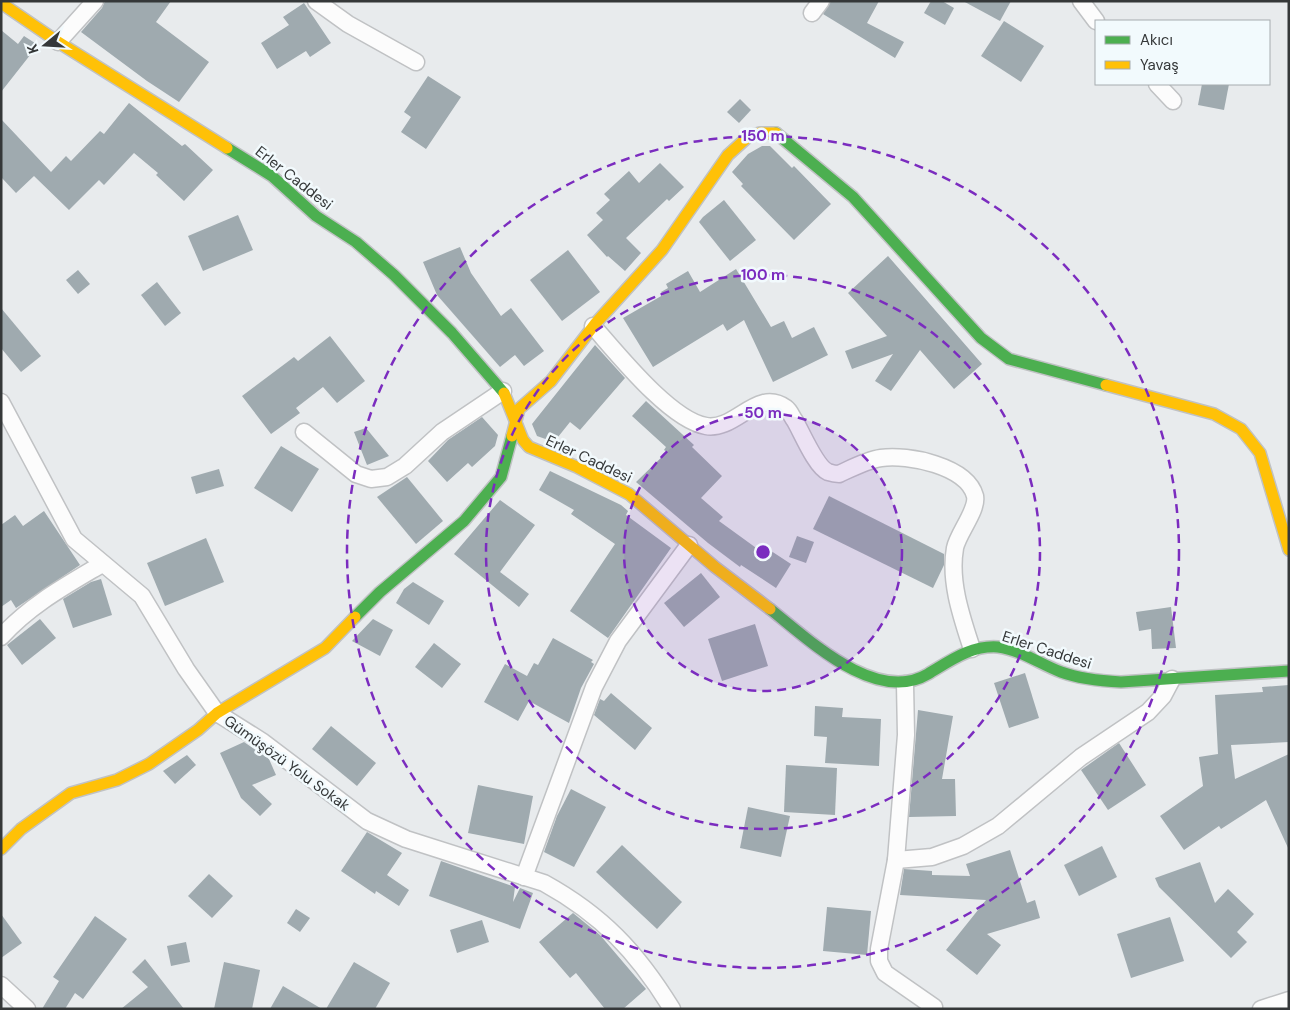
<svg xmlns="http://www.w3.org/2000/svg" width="1290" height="1010" viewBox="0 0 1290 1010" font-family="'DM Sans',sans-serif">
	<rect width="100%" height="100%" fill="#e8ebed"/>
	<g fill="#9faaaf">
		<path d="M105 1H171L156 22 209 62 179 102 147 81 81 32 102 8Z"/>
		<path d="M831 1H879L867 23 904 42 895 58 823 14Z"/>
		<path d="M931 1H942L954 8 945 25 924 13Z"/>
		<path d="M963 1H1011L1000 21Z"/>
		<path d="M304 3 331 43 310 57 306 51 277 69 261 43 289 25 283 17Z"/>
		<path d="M1004 21 1044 46 1021 82 981 56Z"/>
		<path d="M1 30 18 44 24 36 38 45 1 92Z"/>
		<path d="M428 76 461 97 426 149 401 132 411 117 404 112Z"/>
		<path d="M1202 84H1229L1224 110 1198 105Z"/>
		<path d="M740 99 751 110 739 123 727 112Z"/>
		<path d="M129 103 182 146 185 144 213 170 184 201 156 175 158 173 134 153 104 185 99 180 69 210 34 176 16 193 1 177V119L51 172 66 156 71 161 100 131 104 134Z"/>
		<path d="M762 146H770L792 168 794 166 831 204 794 240 741 186 743 184 732 172 748 154Z"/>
		<path d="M660 163 684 187 669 201 667 199 626 238 641 253 625 271 608 256 607 257 587 235 603 220 596 213 610 200 604 194 629 171 639 183Z"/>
		<path d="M724 200 756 240 730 261 699 222 703 217Z"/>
		<path d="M238 215 253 250 203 271 188 236Z"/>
		<path d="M460 247 471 273 501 316 511 308 544 351 524 366 515 355 500 367 437 295 423 262Z"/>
		<path d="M568 250 600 292 562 321 530 280Z"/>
		<path d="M888 256 982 364 954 389 920 350 891 391 875 381 893 354 852 369 845 351 887 336 848 293Z"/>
		<path d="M736 269 771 327 784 321 792 338 814 327 828 355 773 382 744 320 727 331 723 324 653 367 623 318 663 295 661 292 668 288 666 284 688 271 700 292Z"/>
		<path d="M78 270 90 284 78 294 66 280Z"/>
		<path d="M157 282 181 313 165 326 141 295Z"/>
		<path d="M1 308 41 356 21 372 1 348Z"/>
		<path d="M330 336 365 381 337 403 323 387 296 408 300 413 271 434 242 396 294 357 298 361Z"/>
		<path d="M595 345 625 378 580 430 570 422 554 442 537 436 532 424Z"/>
		<path d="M646 401 694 445 692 447 722 476 701 498 723 517 719 521 759 550 762 545 791 564 776 588 741 565 740 567 708 543 636 482 667 452 664 450 666 447 632 416Z"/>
		<path d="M482 417 498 435 495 446 472 467 468 463 447 482 428 461 448 440Z"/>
		<path d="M366 428 389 456 367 465 354 432Z"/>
		<path d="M281 446 319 469 292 512 254 488Z"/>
		<path d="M219 469 224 486 196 494 191 477Z"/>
		<path d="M550 471 621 505 628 511 626 515 671 548 608 638 570 611 615 544 571 514 574 510 539 490Z"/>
		<path d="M407 477 443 521 416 544 377 497Z"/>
		<path d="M829 496 944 554V565L933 588 813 529Z"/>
		<path d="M500 500 535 525 500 572 529 594 519 607 454 554Z"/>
		<path d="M44 511 80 565 16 608 11 600 1 607V525L15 515 23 526Z"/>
		<path d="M797 536 814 542 806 563 789 557Z"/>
		<path d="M206 538 224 582 165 606 147 563Z"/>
		<path d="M701 573 720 597 684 627 664 603Z"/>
		<path d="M101 579 112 615 73 628 63 599 91 582Z"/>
		<path d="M413 582 444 601 429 625 396 603 404 589Z"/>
		<path d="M1171 607 1176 648 1152 649 1151 629 1139 631 1136 612Z"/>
		<path d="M40 619 56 638 22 665 7 645Z"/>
		<path d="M373 619 393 630 380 656 352 641Z"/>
		<path d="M755 624 768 666 722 681 708 639Z"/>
		<path d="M553 638 593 660 591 662 594 664 581 688 569 723 529 701 518 721 484 702 505 664 527 676 534 663 538 665Z"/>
		<path d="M434 643 461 664 442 688 415 667Z"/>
		<path d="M1025 673 1039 718 1009 728 994 683Z"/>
		<path d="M1289 685V742L1231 745 1235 779 1289 754V850L1266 800 1221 829 1219 826 1184 850 1160 816 1203 786 1199 757 1218 754 1215 695 1263 692 1262 687Z"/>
		<path d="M611 693 652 728 635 750 594 715 600 699 604 701Z"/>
		<path d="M815 706 843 708 842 717 881 719 879 766 825 763 827 737 814 736Z"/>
		<path d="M918 710 953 716 942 779H955L956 816 909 817Z"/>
		<path d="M331 726 376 763 357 786 312 749Z"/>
		<path d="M244 742 269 759 276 775 252 785 272 804 260 816 241 798 220 753Z"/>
		<path d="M1119 743 1146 785 1108 810 1081 770Z"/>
		<path d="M187 755 196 765 175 784 163 771Z"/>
		<path d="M786 765 837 768 835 815 784 812Z"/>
		<path d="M478 785 533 796 524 844 468 833Z"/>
		<path d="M571 789 606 807 574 867 544 852 557 816Z"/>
		<path d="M748 807 790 816 781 857 740 848Z"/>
		<path d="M367 832 402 853 387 875 409 890 399 906 376 891 375 894 341 871Z"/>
		<path d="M622 845 682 902 657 929 596 872Z"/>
		<path d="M1102 846 1117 877 1079 896 1064 865Z"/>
		<path d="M1010 850 1027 903 1035 900 1040 918 987 934 1001 945 977 975 946 950 986 900 900 895 904 869 932 871V875L970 876 966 864Z"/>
		<path d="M441 861 515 887 513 902 520 888 533 893 520 929 429 896Z"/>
		<path d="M1200 862 1215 903 1228 889 1254 914 1237 932 1247 942 1231 958 1159 887 1155 878Z"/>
		<path d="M209 874 233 896 212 918 188 896Z"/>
		<path d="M827 907 871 911 867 955 823 951Z"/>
		<path d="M296 909 310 918 300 932 287 923Z"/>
		<path d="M573 913 600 935 646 989 623 1009H605L576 973 570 978 539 942Z"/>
		<path d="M1 914 22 943 1 958Z"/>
		<path d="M95 916 127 939 83 999 75 993 65 1009H42L59 981 53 977Z"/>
		<path d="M1170 917 1184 961 1131 978 1117 934Z"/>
		<path d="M482 920 489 942 457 953 450 930Z"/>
		<path d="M186 942 190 962 171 966 167 946Z"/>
		<path d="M145 959 184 1009H121L148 987 132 972Z"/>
		<path d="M224 962 260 970 252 1009H214Z"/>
		<path d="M354 962 390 983 375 1009H326Z"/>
		<path d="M283 986 322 1009H270Z"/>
	</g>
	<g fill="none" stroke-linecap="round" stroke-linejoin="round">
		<g stroke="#c0c2c4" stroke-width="19">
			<g id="street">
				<path d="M316 1 348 24 416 62"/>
				<path d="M1081 1 1096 21"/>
				<path d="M812 13 821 1"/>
				<path d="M58 42 95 1"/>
				<path d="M1157 84 1173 101"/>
				<path d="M593 326C617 353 670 420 706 426 736 431 757 387 786 408 790 411 792 417 795 421 802 433 816 467 828 472 831 473 835 474 839 474 852 468 867 460 881 458 908 454 967 466 975 496 978 510 958 533 955 548 949 582 962 618 972 649"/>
				<path d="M1 402 74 539 142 596 186 669 217 713 263 742 367 821 406 839 544 883C602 915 637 952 672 1009"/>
				<path d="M304 432 356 474 371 479 387 477 405 466 442 432 503 391"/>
				<path d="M1 637C30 605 65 586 102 564"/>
				<path d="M905 684 906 735 896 860 879 949V961L885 973 934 1007"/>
				<path d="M896 860 932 857 963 846 998 826 1081 757 1148 712 1163 696 1172 679"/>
				<path d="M524 877 594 687 618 641 689 545"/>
				<path d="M1 985 27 1009"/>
				<path d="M1261 1009 1289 1000"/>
			</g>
		</g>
		<g stroke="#c0c2c4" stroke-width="14">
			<g id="fast">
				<path d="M776 133 853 197 981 338 1009 359 1106 385"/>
				<path d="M227 148 272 176 316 216 356 242 394 275 452 333 504 393"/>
				<path d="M770 609C808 639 876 705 928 674 950 661 971 645 998 647 1021 650 1040 664 1061 672 1080 679 1101 681 1121 682L1289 671"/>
				<path d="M355 617 380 592 464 521 501 477 512 436"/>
			</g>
		</g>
		<g stroke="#c0c2c4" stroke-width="14">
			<g id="slow">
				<path d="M1 3 58 42 227 148"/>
				<path d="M1106 385 1214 414 1241 429 1260 453 1289 550"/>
				<path d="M504 393 523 440 529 447 577 467 629 494 715 567 770 609"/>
				<path d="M512 436 519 409 551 381 595 324 662 250 728 155 749 136 760 133H776"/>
				<path d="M1 849 21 829 71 793 117 780 149 764 198 730 217 713 325 648 355 617"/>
			</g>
		</g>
		<use href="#street" stroke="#fcfcfc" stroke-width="16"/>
		<use href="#fast" stroke="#4caf50" stroke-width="11"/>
		<use href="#slow" stroke="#ffc107" stroke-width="11"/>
	</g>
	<circle cx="763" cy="552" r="139" fill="#7b2cbf" fill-opacity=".12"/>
	<g fill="none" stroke="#7b2cbf" stroke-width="2.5" stroke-dasharray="9 6">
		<circle cx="763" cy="552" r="139"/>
		<circle cx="763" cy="552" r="277"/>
		<circle cx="763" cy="552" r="416"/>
	</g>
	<g text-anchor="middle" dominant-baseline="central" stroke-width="5" stroke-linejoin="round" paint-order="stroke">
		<g font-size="15" fill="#353839" stroke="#f2fafd">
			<text transform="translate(294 178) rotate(38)">Erler Caddesi</text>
			<text transform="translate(589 459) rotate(25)">Erler Caddesi</text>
			<text transform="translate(1047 650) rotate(18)">Erler Caddesi</text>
			<text transform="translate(287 763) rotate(36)">Gümüşözü Yolu Sokak</text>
		</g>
	</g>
	<circle cx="763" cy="552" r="8" fill="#7b2cbf" stroke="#f2fafd" stroke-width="2.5"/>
	<g font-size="15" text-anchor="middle" font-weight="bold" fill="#7b2cbf" stroke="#f2fafd" stroke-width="5" stroke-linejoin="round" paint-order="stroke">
		<text x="763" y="141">150 m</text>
		<text x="763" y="280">100 m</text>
		<text x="763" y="418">50 m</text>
	</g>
	<rect width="1290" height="1010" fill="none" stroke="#353839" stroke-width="5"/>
	<rect x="1095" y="20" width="175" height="65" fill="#f2fafd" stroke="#a6acaf"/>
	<rect x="1105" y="36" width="25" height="8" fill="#4caf50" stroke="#a6acaf"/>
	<text x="1140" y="45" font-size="15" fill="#353839">Akıcı</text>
	<rect x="1105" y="61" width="25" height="8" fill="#ffc107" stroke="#a6acaf"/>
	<text x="1140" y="70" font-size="15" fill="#353839">Yavaş</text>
	<g transform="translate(45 45) rotate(252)" stroke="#f2fafd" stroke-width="4" paint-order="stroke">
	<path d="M0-4L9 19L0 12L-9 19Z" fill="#353839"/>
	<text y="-8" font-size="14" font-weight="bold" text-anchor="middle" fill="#353839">K</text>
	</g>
</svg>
